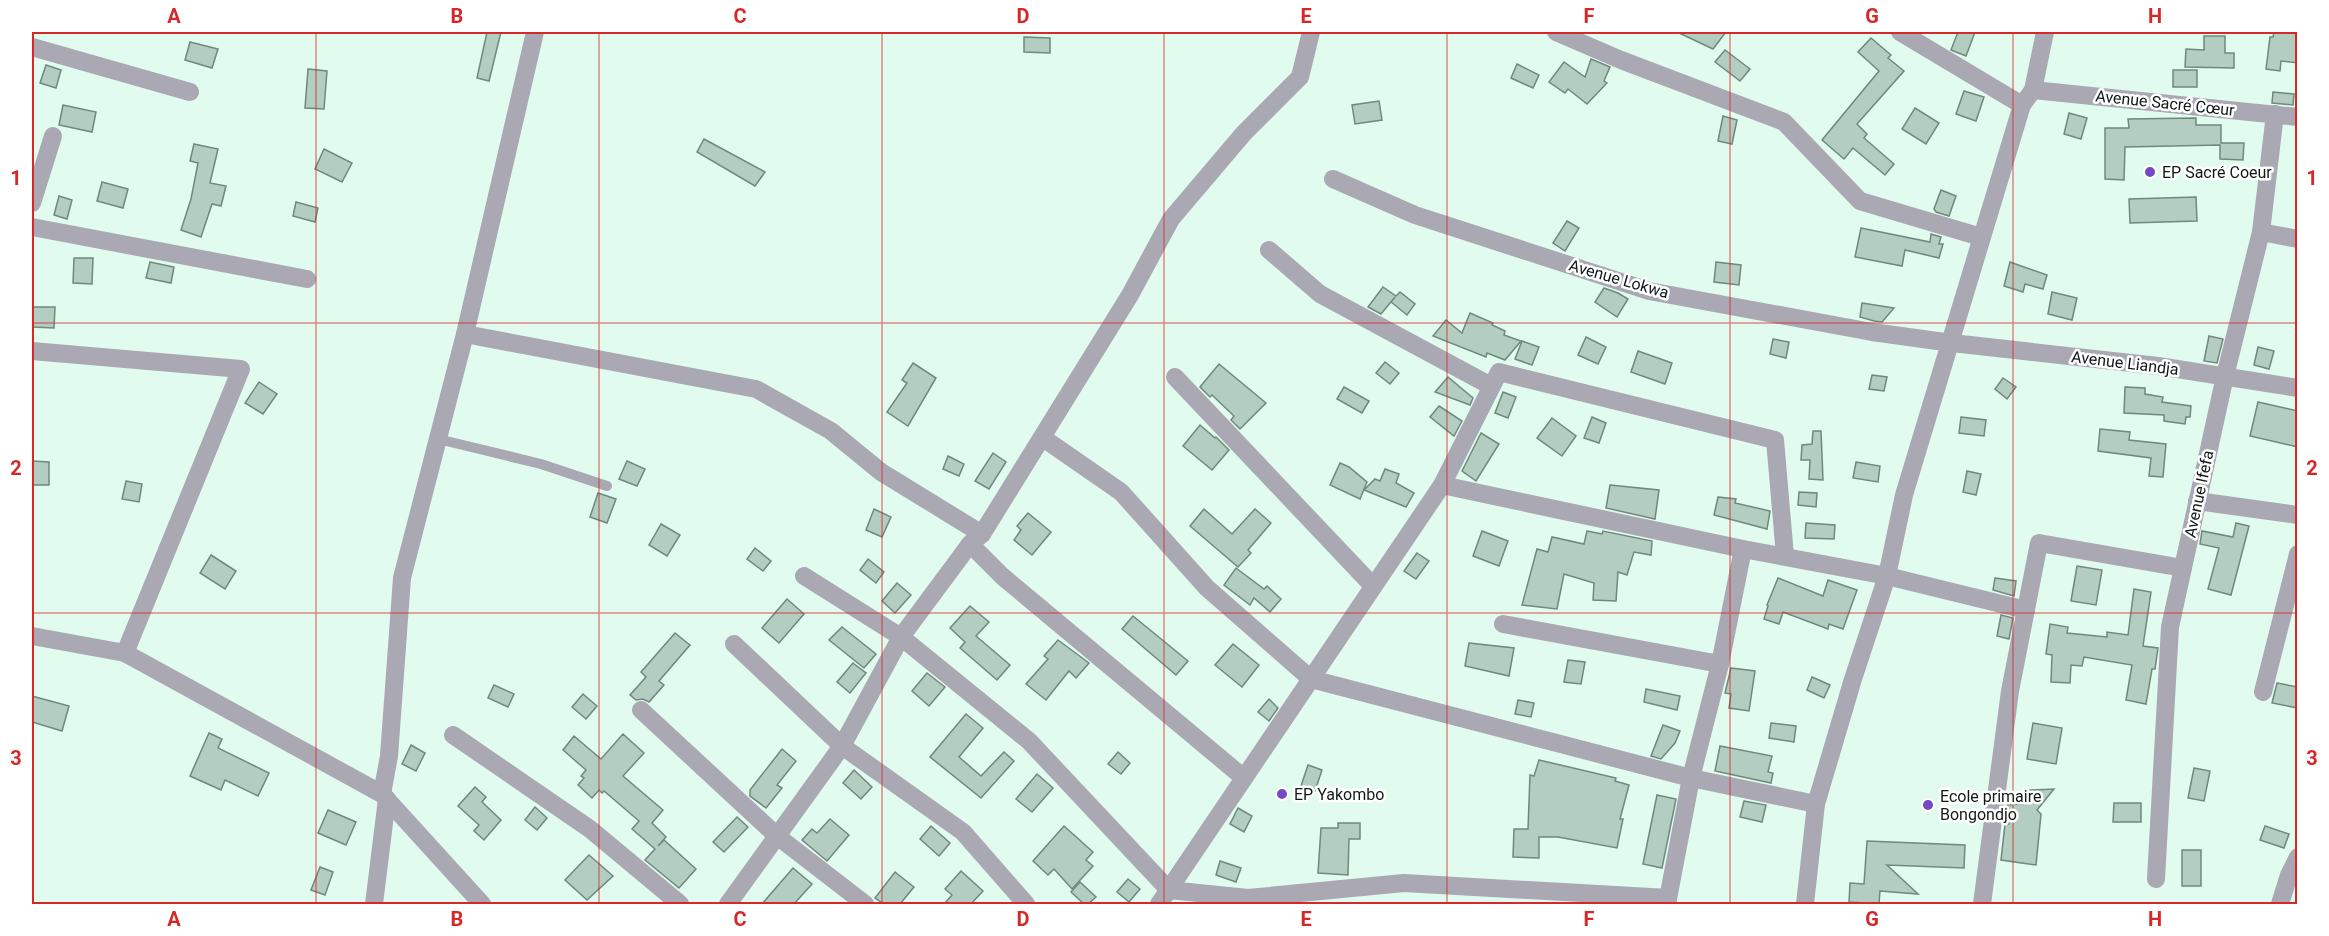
<svg xmlns="http://www.w3.org/2000/svg" width="2329" height="936" viewBox="0 0 2329 936" font-family="Roboto,sans-serif">
	<rect width="100%" height="100%" fill="#e1fbee"/>
	<g fill="#b3cdc0" stroke="#70887d" stroke-width="1.5">
		<path d="M487 32H501L489 81 477 78Z"/>
		<path d="M1677 32H1726L1713 49Z"/>
		<path d="M1958 32H1975L1966 56 1951 50Z"/>
		<path d="M2274 32H2298V63L2281 61 2280 71 2266 69 2270 37H2273Z"/>
		<path d="M2204 36H2225V53H2234V68L2185 67 2186 49 2204 50Z"/>
		<path d="M1024 37 1050 38V53L1024 52Z"/>
		<path d="M1871 38 1891 55 1888 58 1904 71 1857 124 1867 134 1864 138 1894 164 1885 175 1853 148 1844 159 1822 140 1879 71 1858 52Z"/>
		<path d="M190 42 218 49 212 68 185 60Z"/>
		<path d="M1725 50 1750 69 1740 81 1715 62Z"/>
		<path d="M1591 59 1610 67 1604 81 1607 83 1587 104 1568 89 1565 93 1549 82 1564 62 1585 77Z"/>
		<path d="M1517 64 1539 75 1533 88 1511 78Z"/>
		<path d="M46 65 61 70 56 88 40 83Z"/>
		<path d="M308 69 327 71 324 109 305 108Z"/>
		<rect x="2173" y="70" width="24" height="17"/>
		<path d="M1964 91 1984 97 1976 121 1956 114Z"/>
		<path d="M2273 92 2294 94 2293 105 2272 103Z"/>
		<path d="M1379 101 1382 120 1355 124 1352 105Z"/>
		<path d="M63 105 96 112 92 132 59 125Z"/>
		<path d="M1915 108 1939 123 1926 144 1902 129Z"/>
		<path d="M2069 113 2087 118 2081 139 2064 134Z"/>
		<path d="M1723 116 1737 120 1732 144 1718 141Z"/>
		<path d="M2196 118V125H2221V143H2244L2243 160 2220 159V145L2125 147 2124 180 2105 179V128H2129L2128 119Z"/>
		<path d="M704 139 765 172 755 186 697 152Z"/>
		<path d="M194 144 218 149 210 183 226 186 221 206 212 204 201 237 181 230 191 199 198 163 190 161Z"/>
		<path d="M324 149 352 163 342 182 315 169Z"/>
		<path d="M102 182 128 189 123 208 97 201Z"/>
		<path d="M1941 190 1956 196 1949 216 1936 212 1934 209Z"/>
		<path d="M59 196 72 200 67 219 54 215Z"/>
		<path d="M2196 197 2197 221 2130 223 2129 199Z"/>
		<path d="M296 202 318 208 315 222 293 216Z"/>
		<path d="M1567 221 1579 228 1565 251 1553 243Z"/>
		<path d="M1861 228 1930 242 1931 234 1941 237 1939 244H1943L1939 258 1905 250 1902 266 1855 257Z"/>
		<path d="M74 258H93L92 284 73 283Z"/>
		<path d="M150 262 174 267 171 283 146 278Z"/>
		<path d="M1716 262 1741 265 1739 285 1714 282Z"/>
		<path d="M2010 262 2047 275 2043 289 2025 284 2023 292 2004 286Z"/>
		<path d="M1383 287 1396 296 1400 292 1415 304 1407 315 1391 302 1395 297 1381 314 1368 307Z"/>
		<path d="M1604 288 1618 293 1628 299 1617 317 1595 302Z"/>
		<path d="M2052 292 2077 298 2072 320 2048 314Z"/>
		<path d="M1862 303 1894 308 1882 322 1874 321 1860 317Z"/>
		<path d="M32 307H55L54 328 32 327Z"/>
		<path d="M1470 313 1493 323 1492 325 1505 331 1504 335 1521 341 1505 360 1487 353 1486 357 1433 336 1446 320 1462 333Z"/>
		<path d="M2209 336 2223 339 2217 363 2204 361Z"/>
		<path d="M1586 337 1606 347 1598 364 1578 355Z"/>
		<path d="M1773 339 1789 342 1786 358 1770 354Z"/>
		<path d="M1522 341 1539 347 1532 365 1515 359Z"/>
		<path d="M2258 347 2274 351 2269 369 2254 365Z"/>
		<path d="M1638 351 1672 363 1665 384 1631 372Z"/>
		<path d="M1385 362 1399 373 1390 384 1376 373Z"/>
		<path d="M913 363 936 378 908 426 887 412 907 383 902 380Z"/>
		<path d="M1219 364 1266 403 1240 429 1231 420 1234 416 1212 395 1210 397 1200 387Z"/>
		<path d="M1872 375 1887 377 1884 391 1869 389Z"/>
		<path d="M1448 377 1473 398 1470 405 1435 392Z"/>
		<path d="M2003 378 2016 387 2007 399 1995 389Z"/>
		<path d="M259 382 277 394 263 414 245 403Z"/>
		<path d="M1344 387 1369 401 1362 413 1337 399Z"/>
		<path d="M2125 387 2145 388V394L2163 397 2162 402 2191 406 2190 417H2186L2185 424 2164 421V415L2124 413Z"/>
		<path d="M1503 392 1516 397 1508 418 1495 413Z"/>
		<path d="M2258 402 2298 411V447L2250 436Z"/>
		<path d="M1439 406 1462 421 1454 436 1430 417Z"/>
		<path d="M1592 417 1606 423 1599 443 1584 438Z"/>
		<path d="M1961 417 1986 420 1984 436 1959 433Z"/>
		<path d="M1552 418 1576 436 1562 456 1537 438Z"/>
		<path d="M1200 425 1215 438 1216 437 1229 450 1212 470 1183 446Z"/>
		<path d="M2100 429 2130 432 2129 440 2166 444 2163 477 2149 476 2151 458 2098 451Z"/>
		<path d="M1813 431H1821L1823 480 1809 479 1810 460H1801L1802 445 1812 444Z"/>
		<path d="M1481 433 1499 444 1476 481 1462 471Z"/>
		<path d="M993 453 1006 462 989 489 975 481Z"/>
		<path d="M948 456 964 464 959 476 943 469Z"/>
		<path d="M32 461 49 462V485H32Z"/>
		<path d="M627 461 645 469 637 486 619 479Z"/>
		<path d="M1856 462 1880 466 1878 482 1853 478Z"/>
		<path d="M1340 463 1349 467 1367 482 1360 499 1330 485Z"/>
		<path d="M1385 469 1399 474 1396 483 1414 493 1406 507 1364 490 1375 479 1380 481Z"/>
		<path d="M1967 471 1981 474 1976 495 1963 492Z"/>
		<path d="M126 481 142 484 139 502 122 499Z"/>
		<path d="M1610 485 1659 490 1655 519 1606 508Z"/>
		<path d="M1799 492 1817 493 1816 507 1798 505Z"/>
		<path d="M598 493 616 499 607 523 590 517Z"/>
		<path d="M1718 497 1736 499 1735 503 1770 511 1767 529 1714 515Z"/>
		<path d="M874 509 891 517 882 537 866 530Z"/>
		<path d="M1204 509 1232 534 1255 509 1271 523 1248 550 1251 553 1238 567 1190 526Z"/>
		<path d="M1028 513 1051 532 1032 555 1014 540 1021 530 1017 526Z"/>
		<path d="M1806 523 1835 525 1834 539 1805 538Z"/>
		<path d="M2236 523 2249 526 2231 595 2208 589 2219 548 2200 544 2202 531 2233 537Z"/>
		<path d="M661 524 680 535 667 556 649 545Z"/>
		<path d="M1482 531 1508 541 1499 566 1473 556Z"/>
		<path d="M1587 531 1602 534 1603 531 1652 541 1651 555 1634 552 1627 575 1618 572 1616 601 1593 600 1594 583 1564 574 1557 609 1522 605 1537 549 1548 552 1552 537 1584 544Z"/>
		<path d="M755 548 771 561 763 571 747 559Z"/>
		<path d="M1417 553 1429 561 1416 579 1404 571Z"/>
		<path d="M211 555 236 571 225 589 200 573Z"/>
		<path d="M868 559 884 572 876 583 860 570Z"/>
		<path d="M2077 566 2102 570 2096 605 2071 601Z"/>
		<path d="M1236 568 1264 589 1267 586 1281 599 1270 612 1254 598 1250 605 1224 585Z"/>
		<path d="M1778 578 1823 596 1828 580 1857 590 1843 629 1829 624 1828 629 1783 612 1779 624 1764 619 1768 606 1767 605Z"/>
		<path d="M1995 578 2016 581 2014 596 1993 590Z"/>
		<path d="M897 583 911 595 895 613 882 601Z"/>
		<path d="M2134 589 2151 592 2143 646 2158 648 2155 669H2152L2146 704 2126 700 2132 665 2084 657 2082 666 2071 665 2070 683 2051 682 2052 655 2046 654 2050 624 2068 627 2067 633 2107 637V632L2128 635Z"/>
		<path d="M787 599 804 614 779 643 762 628Z"/>
		<path d="M970 606 989 622 976 636 1010 665 997 680 960 648 965 642 950 628Z"/>
		<path d="M2001 615 2013 618 2009 639 1997 636Z"/>
		<path d="M1133 616 1188 661 1176 675 1122 629Z"/>
		<path d="M842 627 876 654 864 668 829 640Z"/>
		<path d="M675 633 690 645 659 681 664 685 649 702 643 699 636 700 630 695 646 677 641 672Z"/>
		<path d="M1058 640 1089 663 1076 678 1069 671 1046 700 1026 684 1048 659 1044 656Z"/>
		<path d="M1469 643 1514 648 1509 676 1465 666Z"/>
		<path d="M1233 644 1259 665 1242 687 1215 665Z"/>
		<path d="M1568 660 1585 662 1581 684 1564 682Z"/>
		<path d="M853 663 866 673 850 693 837 682Z"/>
		<path d="M1731 668 1755 671 1749 711 1729 708 1731 694 1725 693Z"/>
		<path d="M927 673 945 687 929 706 912 691Z"/>
		<path d="M1812 677 1830 685 1824 698 1807 690Z"/>
		<path d="M2277 683 2298 687V708L2272 703Z"/>
		<path d="M494 685 514 694 508 707 488 698Z"/>
		<path d="M1646 689 1680 696 1677 710 1644 702Z"/>
		<path d="M583 694 597 706 586 719 572 707Z"/>
		<path d="M32 696 69 706 62 731 32 722Z"/>
		<path d="M1269 699 1278 708 1269 721 1258 712Z"/>
		<path d="M1518 700 1534 703 1531 717 1515 714Z"/>
		<path d="M966 714 983 728 959 757 981 776 1004 752 1014 761 981 798 930 757Z"/>
		<path d="M1771 723 1796 726 1794 742 1769 738Z"/>
		<path d="M2033 723 2062 728 2056 764 2027 759Z"/>
		<path d="M1663 725 1680 731 1675 743 1661 759 1651 756Z"/>
		<path d="M209 733 222 739 218 748 269 773 258 796 225 780 221 790 190 776Z"/>
		<path d="M623 734 644 753 623 776 663 810 652 823 666 837 658 846 664 840 696 869 679 888 645 860 655 849 632 829 639 821 604 791 602 793 599 790 592 798 578 785 584 778 581 776 586 770 563 750 574 736 601 759Z"/>
		<path d="M411 745 425 753 416 771 402 764Z"/>
		<path d="M1720 746 1772 756 1768 772 1773 773 1771 783 1715 771Z"/>
		<path d="M782 749 796 761 777 785 782 788 766 808 750 796V790Z"/>
		<path d="M1118 752 1130 763 1121 774 1108 764Z"/>
		<path d="M1539 760 1616 778 1615 781 1629 785 1620 819H1623L1617 848 1558 837H1539V858L1513 857 1514 829H1528L1530 775 1534 776Z"/>
		<path d="M1308 765 1322 770 1315 791 1301 786Z"/>
		<path d="M2194 768 2210 771 2204 801 2188 798Z"/>
		<path d="M854 770 872 787 861 799 843 783Z"/>
		<path d="M1037 774 1053 788 1032 812 1016 799Z"/>
		<path d="M475 787 486 797 482 802 501 820 484 840 474 831 479 825 458 806Z"/>
		<path d="M2054 789 2037 810 2041 814 2036 865 2001 860 2005 824H2009L2007 805 2030 803V790Z"/>
		<path d="M1657 795 1676 799 1662 868 1643 864Z"/>
		<path d="M1744 801 1766 805 1762 822 1740 817Z"/>
		<path d="M2114 803H2141V822H2113Z"/>
		<path d="M535 807 547 818 537 830 525 820Z"/>
		<path d="M1238 808 1252 816 1244 832 1230 824Z"/>
		<path d="M328 810 356 822 346 845 318 833Z"/>
		<path d="M737 817 748 827 724 852 713 842Z"/>
		<path d="M830 819 849 835 827 861 802 840 812 829 817 833Z"/>
		<path d="M1338 823H1360V839H1349L1348 875 1318 873 1321 828H1338Z"/>
		<path d="M931 826 950 843 939 856 920 839Z"/>
		<path d="M1064 826 1093 852 1086 860 1093 866 1072 889 1054 869 1048 875 1033 861Z"/>
		<path d="M2265 826 2289 834 2284 848 2260 840Z"/>
		<path d="M1867 841 1965 845 1964 868 1887 865 1918 894 1880 891 1879 904 1849 902 1850 883 1864 884Z"/>
		<rect x="2182" y="850" width="19" height="36"/>
		<path d="M589 855 613 876 587 900 565 880Z"/>
		<path d="M1220 861 1241 868 1236 882 1216 875Z"/>
		<path d="M320 867 333 872 325 895 311 890Z"/>
		<path d="M793 868 812 884 794 904H762Z"/>
		<path d="M961 871 983 891 971 904H944L952 895 945 889Z"/>
		<path d="M895 872 914 887 900 904H884L875 898Z"/>
		<path d="M1128 879 1140 889 1129 902 1117 892Z"/>
		<path d="M1080 882 1096 897 1088 904H1084L1071 892Z"/>
	</g>
	<g fill="none" stroke-linecap="round" stroke-linejoin="round">
		<path stroke="#aaa8b2" stroke-width="10" d="M438 439 541 464 607 486"/>
		<g stroke="#aaa8b2" stroke-width="18">
			<path d="M1556 32 1621 60 1784 122 1860 201 1981 237"/>
			<path d="M1900 32 2022 105"/>
			<path d="M32 47 190 92"/>
			<path d="M2033 90 2298 117"/>
			<path d="M1333 179 1415 215 1649 291 1872 332 1952 343 2158 366 2298 388"/>
			<path d="M32 203 53 136"/>
			<path d="M32 227 307 279"/>
			<path d="M2261 232 2298 239"/>
			<path d="M1269 250 1320 294 1491 386"/>
			<path d="M465 334 756 389 831 431 881 472 982 534"/>
			<path d="M32 351 241 369 125 653"/>
			<path d="M1175 377 1373 586"/>
			<path d="M1043 438 1121 492 1207 588 1311 679 1691 778 1816 804"/>
			<path d="M1442 485 1743 549 1887 576 2026 610"/>
			<path d="M2197 501 2298 515"/>
			<path d="M970 544 982 534 1130 295 1171 219 1244 133 1300 77 1311 32"/>
			<path d="M804 576 901 637 1029 741 1169 890 1248 898 1404 883 1668 898"/>
			<path d="M1503 624 1720 664"/>
			<path d="M734 644 842 746 963 832 1026 904"/>
			<path d="M2263 692 2298 554"/>
			<path d="M641 710 777 836 865 904"/>
			<path d="M453 735 590 829 680 904"/>
			<path d="M382 794 389 756 402 578 465 334 535 32"/>
			<path d="M2156 879 2170 627 2225 376 2261 232 2275 114"/>
			<path d="M374 904 387 799"/>
			<path d="M728 904 842 746 901 637 970 544 1002 576 1244 778"/>
			<path d="M1159 904 1442 485 1499 372 1775 440 1785 556"/>
			<path d="M1667 904 1691 778 1720 664 1743 549"/>
			<path d="M1805 904 1816 804 1853 679 1887 576 1904 495 2022 105 2033 90 2045 32"/>
			<path d="M1982 904 2010 691 2039 543 2183 568"/>
			<path d="M2280 904 2289 875 2298 857"/>
		</g>
		<path stroke="#aaa8b2" stroke-width="18" d="M32 636 125 653 382 794 482 904"/>
	</g>
	<path fill="none" stroke="#d62828" stroke-width="1.5" stroke-opacity="0.55" d="M316 32V904M599 32V904M882 32V904M1164 32V904M1447 32V904M1730 32V904M2013 32V904M32 323H2298M32 613H2298"/>
	<g fill="#734ac3" stroke="#fff" stroke-width="2">
		<circle cx="2150" cy="172" r="6"/>
		<circle cx="1282" cy="794" r="6"/>
		<circle cx="1928" cy="805" r="6"/>
	</g>
	<g text-anchor="middle" dominant-baseline="central" stroke-width="5" stroke-linejoin="round" paint-order="stroke">
		<g font-size="16" fill="#101915" stroke="#fff">
			<text transform="translate(2165 103) rotate(6)">Avenue Sacré Cœur</text>
			<text transform="translate(1619 279) rotate(16)">Avenue Lokwa</text>
			<text transform="translate(2125 363) rotate(7)">Avenue Liandja</text>
			<text transform="translate(2199 494) rotate(-78)">Avenue Ifefa</text>
		</g>
		<g font-size="16" fill="#101915" stroke="#fff" text-anchor="start">
			<text x="2162" y="172">EP Sacré Coeur</text>
			<text x="1294" y="794">EP Yakombo</text>
			<text x="1940" y="796">Ecole primaire<tspan x="1940" dy="18">Bongondjo</tspan></text>
		</g>
	</g>
	<rect width="2329" height="936" fill="none" stroke="#ffffff" stroke-width="66"/>
	<rect x="33" y="33" width="2263" height="870" fill="none" stroke="#d62828" stroke-width="2"/>
	<g font-size="20" text-anchor="middle" font-weight="bold" fill="#d62828">
		<text x="174" y="23">A</text>
		<text x="457" y="23">B</text>
		<text x="740" y="23">C</text>
		<text x="1023" y="23">D</text>
		<text x="1306" y="23">E</text>
		<text x="1589" y="23">F</text>
		<text x="1872" y="23">G</text>
		<text x="2155" y="23">H</text>
		<text x="16" y="185">1</text>
		<text x="2312" y="185">1</text>
		<text x="16" y="475">2</text>
		<text x="2312" y="475">2</text>
		<text x="16" y="765">3</text>
		<text x="2312" y="765">3</text>
		<text x="174" y="926">A</text>
		<text x="457" y="926">B</text>
		<text x="740" y="926">C</text>
		<text x="1023" y="926">D</text>
		<text x="1306" y="926">E</text>
		<text x="1589" y="926">F</text>
		<text x="1872" y="926">G</text>
		<text x="2155" y="926">H</text>
	</g>
</svg>
